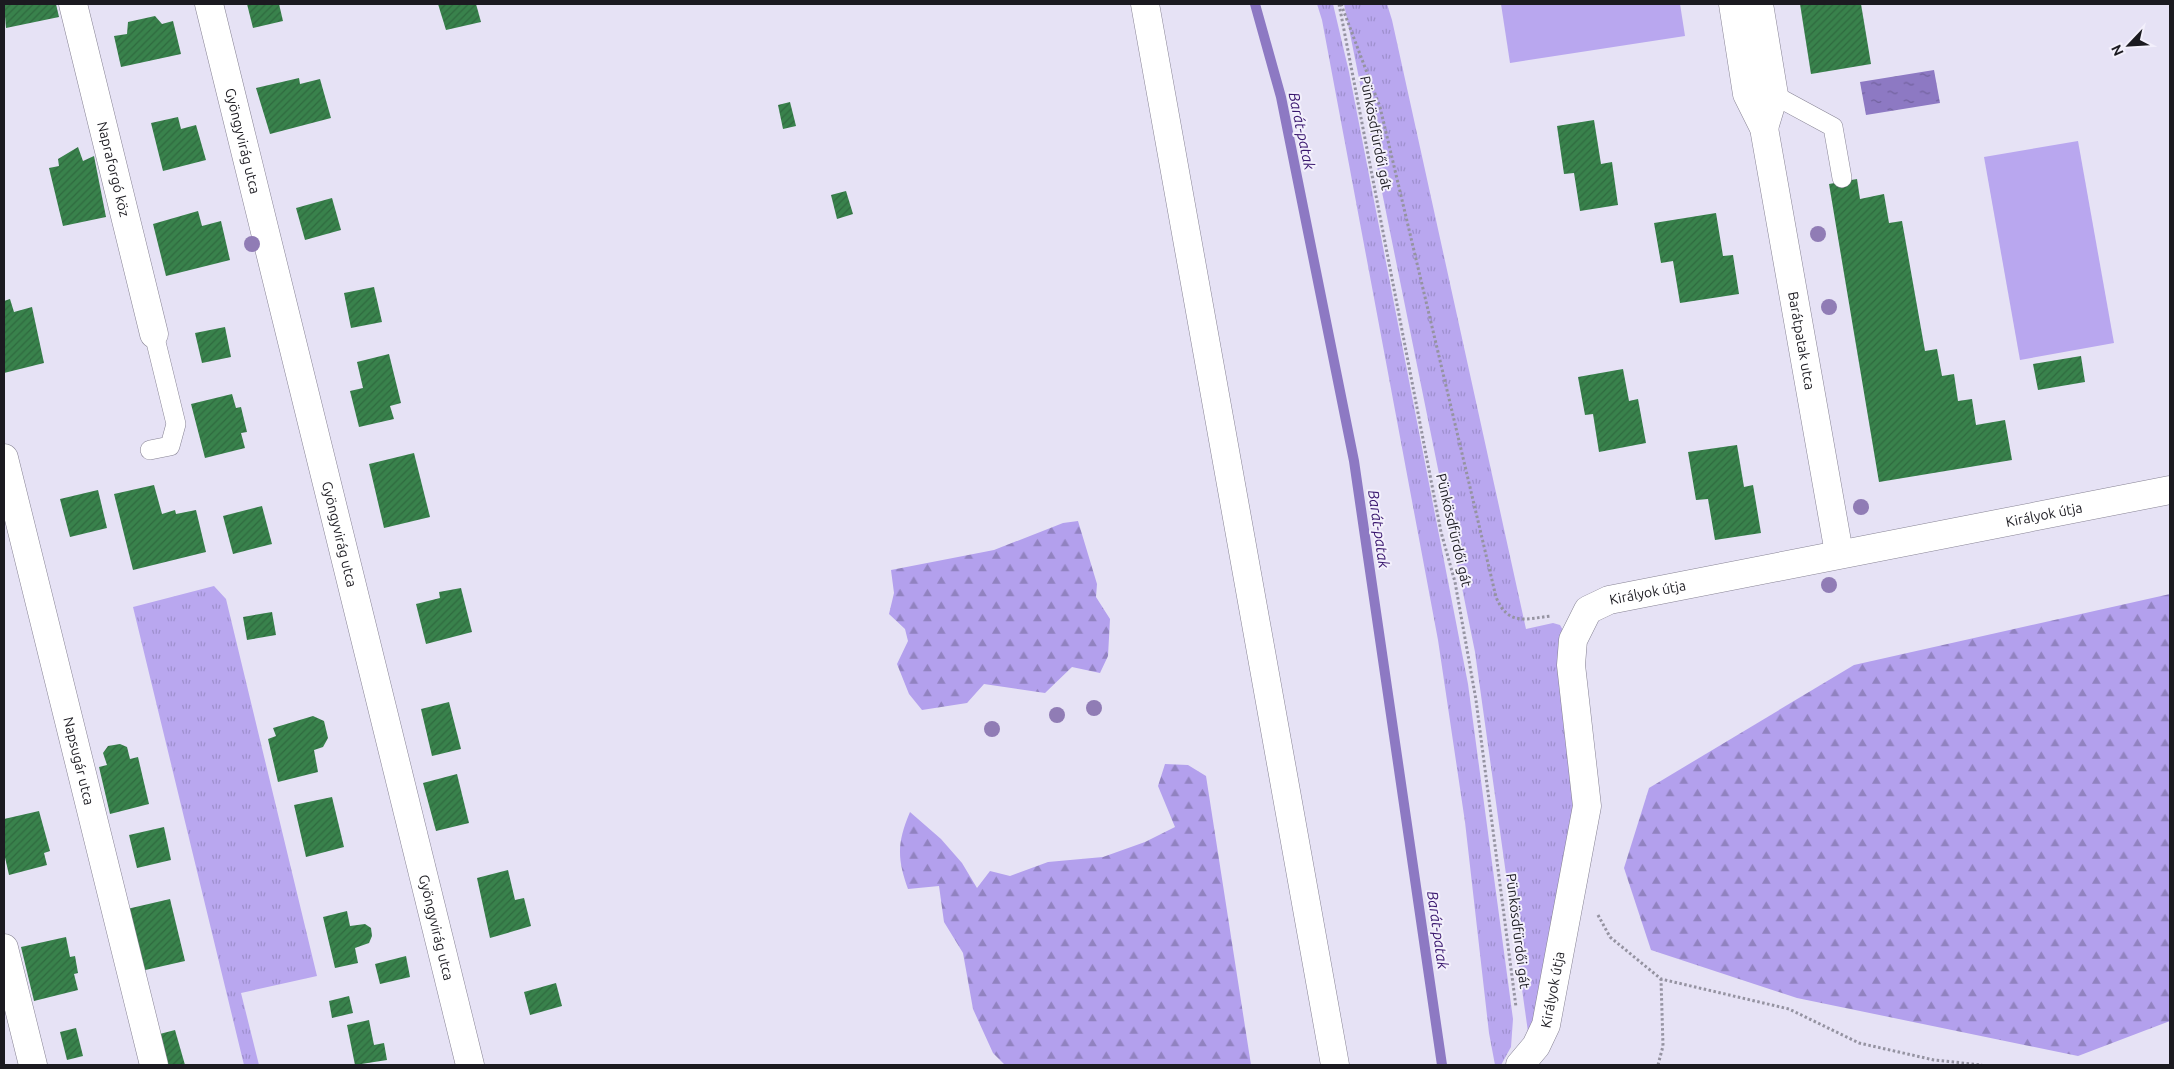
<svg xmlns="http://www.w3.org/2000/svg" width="2174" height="1069" viewBox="0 0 2174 1069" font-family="Ubuntu,sans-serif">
	<defs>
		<pattern id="grass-tufts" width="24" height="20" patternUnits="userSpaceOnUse" patternTransform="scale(1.25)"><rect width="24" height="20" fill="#b9a7ef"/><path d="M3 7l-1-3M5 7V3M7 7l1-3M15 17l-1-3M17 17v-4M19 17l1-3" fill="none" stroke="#9e8fcd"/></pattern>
		<pattern id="forest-firs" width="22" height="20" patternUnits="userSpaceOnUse" patternTransform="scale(1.25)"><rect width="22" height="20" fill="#b3a0ed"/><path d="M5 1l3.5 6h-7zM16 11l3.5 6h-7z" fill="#9182c0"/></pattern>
		<pattern id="water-ripples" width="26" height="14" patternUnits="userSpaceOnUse" patternTransform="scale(1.25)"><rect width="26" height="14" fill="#8d79c3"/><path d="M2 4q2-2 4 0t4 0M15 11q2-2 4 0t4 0" fill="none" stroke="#72629e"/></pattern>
		<pattern id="building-hatch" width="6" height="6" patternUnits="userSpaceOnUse" patternTransform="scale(1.25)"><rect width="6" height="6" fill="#39824c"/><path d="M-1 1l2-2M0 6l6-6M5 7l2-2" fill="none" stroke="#2f6a3f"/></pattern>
	</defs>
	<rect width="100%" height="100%" fill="#e6e2f5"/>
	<g fill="url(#grass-tufts)">
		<path d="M1317 4H1333L1349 72 1468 684 1513 1019 1511 1047 1501 1065H1495L1489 1033 1465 822 1438 640 1322 20Z"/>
		<path d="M1344 4H1387L1392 20 1526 629 1553 623 1560 625 1564 632 1579 792 1537 1026 1528 1032 1475 652Z"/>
		<path d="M214 586 226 599 317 976 241 993 259 1065H244L133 607Z"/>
	</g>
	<g fill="url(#forest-firs)">
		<path d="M1078 521 1097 584 1096 597 1110 619 1108 656 1100 673 1072 667 1045 693 984 684 967 703 922 710 909 694 897 664 908 641 905 629 889 614 894 593 891 570 994 550 1063 523Z"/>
		<path d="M2170 594V1021L2078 1056 1797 998 1651 950 1624 868 1649 788 1854 665Z"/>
		<path d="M1165 764 1188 765 1206 776 1251 1065H1005L993 1053 973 1009 963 953 944 922 939 886 908 889C897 858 897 843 910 812L941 839 962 863 977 888 990 871 1010 876 1048 862 1103 857 1145 842 1175 827 1158 786Z"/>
	</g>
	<g fill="#b9a7ef">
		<path d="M1501 4H1680L1685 36 1510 63Z"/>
		<path d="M2078 141 2114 343 2020 360 1984 157Z"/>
	</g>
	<path fill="url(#water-ripples)" d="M1934 70 1940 103 1866 115 1860 82Z"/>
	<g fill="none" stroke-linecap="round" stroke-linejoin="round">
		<path stroke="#8d79c3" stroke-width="10" d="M1255 4 1281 97 1354 461 1442 1065"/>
	</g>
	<g fill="url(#building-hatch)">
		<path d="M4 4H56L59 17 6 28Z"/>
		<path d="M247 4H279L283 21 253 28Z"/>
		<path d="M438 4H476L481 22 446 30Z"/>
		<path d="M1800 4H1861L1871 64 1811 74Z"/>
		<path d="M155 16 162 24 173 21 181 54 121 67 114 36 127 34 128 22Z"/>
		<path d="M299 78 300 84 320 79 331 118 270 134 256 88Z"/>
		<path d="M790 102 796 126 783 129 778 105Z"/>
		<path d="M178 117 181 129 196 125 206 160 163 171 151 123Z"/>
		<path d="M1594 120 1601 164 1612 162 1618 205 1580 211 1574 173 1564 174 1557 126Z"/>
		<path d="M78 147 83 161 94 156 106 217 63 226 49 168 59 166 58 159Z"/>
		<path d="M1857 179 1860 199 1884 194 1889 223 1902 221 1925 351 1937 349 1942 376 1954 374 1958 401 1972 399 1976 425 2005 420 2012 460 1879 482 1829 184Z"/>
		<path d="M846 191 853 214 837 219 831 195Z"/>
		<path d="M332 198 341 230 305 240 296 208Z"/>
		<path d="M198 211 202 226 221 221 230 260 166 276 153 224Z"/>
		<path d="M1716 213 1723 256 1733 255 1739 294 1680 303 1673 261 1661 263 1654 223Z"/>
		<path d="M374 287 382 322 351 328 344 293Z"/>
		<path d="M10 299 14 312 32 307 44 363 4 373V301Z"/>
		<path d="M225 327 231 357 202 363 195 333Z"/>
		<path d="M389 354 401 403 390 406 394 419 359 427 350 391 363 388 357 362Z"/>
		<path d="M2081 356 2085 382 2038 390 2033 364Z"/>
		<path d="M1623 369 1629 401 1638 399 1646 443 1599 452 1593 414 1585 415 1578 377Z"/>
		<path d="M232 394 236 408 241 407 247 432 241 433 245 448 205 458 191 404Z"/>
		<path d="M1737 445 1744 487 1753 485 1761 533 1715 540 1708 499 1696 500 1688 452Z"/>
		<path d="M414 453 430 517 384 528 369 464Z"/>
		<path d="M154 485 162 514 175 510 176 514 196 510 206 552 133 570 114 494Z"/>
		<path d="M98 490 107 528 70 537 60 499Z"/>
		<path d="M262 506 272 544 233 554 223 516Z"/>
		<path d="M461 588 472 632 426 644 416 604 440 598 439 592Z"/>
		<path d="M272 612 276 635 247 640 243 617Z"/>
		<path d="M449 702 461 749 432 756 421 709Z"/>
		<path d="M313 716 324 721 328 738 323 747 314 750 318 772 278 782 268 739 276 736 273 728Z"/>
		<path d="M120 744 127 747 130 759 138 757 149 804 110 814 99 767 107 765 103 753 108 746Z"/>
		<path d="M457 774 469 823 436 831 423 783Z"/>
		<path d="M332 797 344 847 306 857 294 805Z"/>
		<path d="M39 811 50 851 44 853 47 865 9 875 4 853V819Z"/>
		<path d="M164 827 171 860 137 868 129 835Z"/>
		<path d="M508 870 515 900 524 898 531 926 490 938 477 878Z"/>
		<path d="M170 899 185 961 141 971 127 909Z"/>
		<path d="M347 911 350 926 365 924 371 928 372 936 369 943 355 948 358 963 335 968 323 917Z"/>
		<path d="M66 937 70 957 75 956 78 973 74 974 78 990 34 1001 21 947Z"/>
		<path d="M406 956 410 977 380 984 375 964Z"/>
		<path d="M556 983 562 1006 530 1015 524 992Z"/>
		<path d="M349 996 353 1013 332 1018 329 1001Z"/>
		<path d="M369 1020 374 1045 384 1043 387 1060 355 1065 347 1025Z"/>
		<path d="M76 1028 83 1056 67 1060 60 1032Z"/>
		<path d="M175 1030 185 1065H165L156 1035Z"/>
	</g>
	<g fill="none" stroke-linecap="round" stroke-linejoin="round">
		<g stroke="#878394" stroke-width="20">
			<g id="lane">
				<path d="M1774 95 1833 127 1842 178"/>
				<path d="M150 450 170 446 176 424 154 334"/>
			</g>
		</g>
		<g stroke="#878394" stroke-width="29">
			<g id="street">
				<path id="s1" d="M73 4 154 334"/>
				<path id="s2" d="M209 4 470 1065"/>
				<path d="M1145 4 1335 1065"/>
				<path id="s3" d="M1733 4 1747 94 1764 128 1839 553"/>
				<path d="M1759 4 1774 95 1764 128"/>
				<path id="s4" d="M4 458 154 1065"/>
				<path d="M4 948 33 1065"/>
				<path id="s5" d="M1520 1065 1536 1046 1546 1025 1587 806 1571 665 1573 640 1588 610 1609 600 2170 490"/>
			</g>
		</g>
		<g stroke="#9593a1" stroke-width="3" stroke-dasharray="2.5 2.5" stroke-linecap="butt">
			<path d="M1339 4 1441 532 1455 582 1476 700 1516 1007"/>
			<path d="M1341 4 1380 107 1496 597C1508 626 1525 619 1551 616"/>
			<path d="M1598 915 1610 937 1661 979 1789 1009 1859 1043 1934 1060 1982 1065"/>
			<path d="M1658 1065 1663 1046 1661 979"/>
		</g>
		<use href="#lane" stroke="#fff" stroke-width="19"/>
		<use href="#street" stroke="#fff" stroke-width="28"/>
	</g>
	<g fill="#907cb5">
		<circle cx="1818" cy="234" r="8"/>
		<circle cx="252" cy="244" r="8"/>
		<circle cx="1829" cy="307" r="8"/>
		<circle cx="1861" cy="507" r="8"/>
		<circle cx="1829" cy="585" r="8"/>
		<circle cx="1094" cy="708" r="8"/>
		<circle cx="1057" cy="715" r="8"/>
		<circle cx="992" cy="729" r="8"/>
	</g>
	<g text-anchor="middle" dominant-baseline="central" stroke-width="4" stroke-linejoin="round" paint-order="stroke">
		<g font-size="14" fill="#1b1a20" stroke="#f3f0fc">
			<text transform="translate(1376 133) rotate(79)">Pünkösdfürdői gát</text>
			<text stroke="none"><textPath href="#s2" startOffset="141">Gyöngyvirág utca</textPath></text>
			<text stroke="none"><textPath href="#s1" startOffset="170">Napraforgó köz</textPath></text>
			<text stroke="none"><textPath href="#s3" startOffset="345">Barátpatak utca</textPath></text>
			<text stroke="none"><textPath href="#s5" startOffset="938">Királyok útja</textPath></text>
			<text transform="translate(1454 530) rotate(77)">Pünkösdfürdői gát</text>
			<text stroke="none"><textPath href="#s2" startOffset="546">Gyöngyvirág utca</textPath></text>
			<text stroke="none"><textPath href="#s5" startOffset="534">Királyok útja</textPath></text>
			<text stroke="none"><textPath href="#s4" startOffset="312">Napsugár utca</textPath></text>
			<text stroke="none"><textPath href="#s2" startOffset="951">Gyöngyvirág utca</textPath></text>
			<text transform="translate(1518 931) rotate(83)">Pünkösdfürdői gát</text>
			<text stroke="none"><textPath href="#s5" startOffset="84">Királyok útja</textPath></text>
		</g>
		<g font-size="15" font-style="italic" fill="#39166e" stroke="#f3f0fc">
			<text transform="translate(1302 131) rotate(78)">Barát-patak</text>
			<text transform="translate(1379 529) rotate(82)">Barát-patak</text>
			<text transform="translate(1438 930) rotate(82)">Barát-patak</text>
		</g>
	</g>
	<rect width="2174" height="1069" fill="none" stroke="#1b1a20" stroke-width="10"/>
	<g transform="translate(2129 45) rotate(245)" stroke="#f3f0fc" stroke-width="4" paint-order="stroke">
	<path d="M0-4L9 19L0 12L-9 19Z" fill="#1b1a20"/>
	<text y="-8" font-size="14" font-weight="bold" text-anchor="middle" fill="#1b1a20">N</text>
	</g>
</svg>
